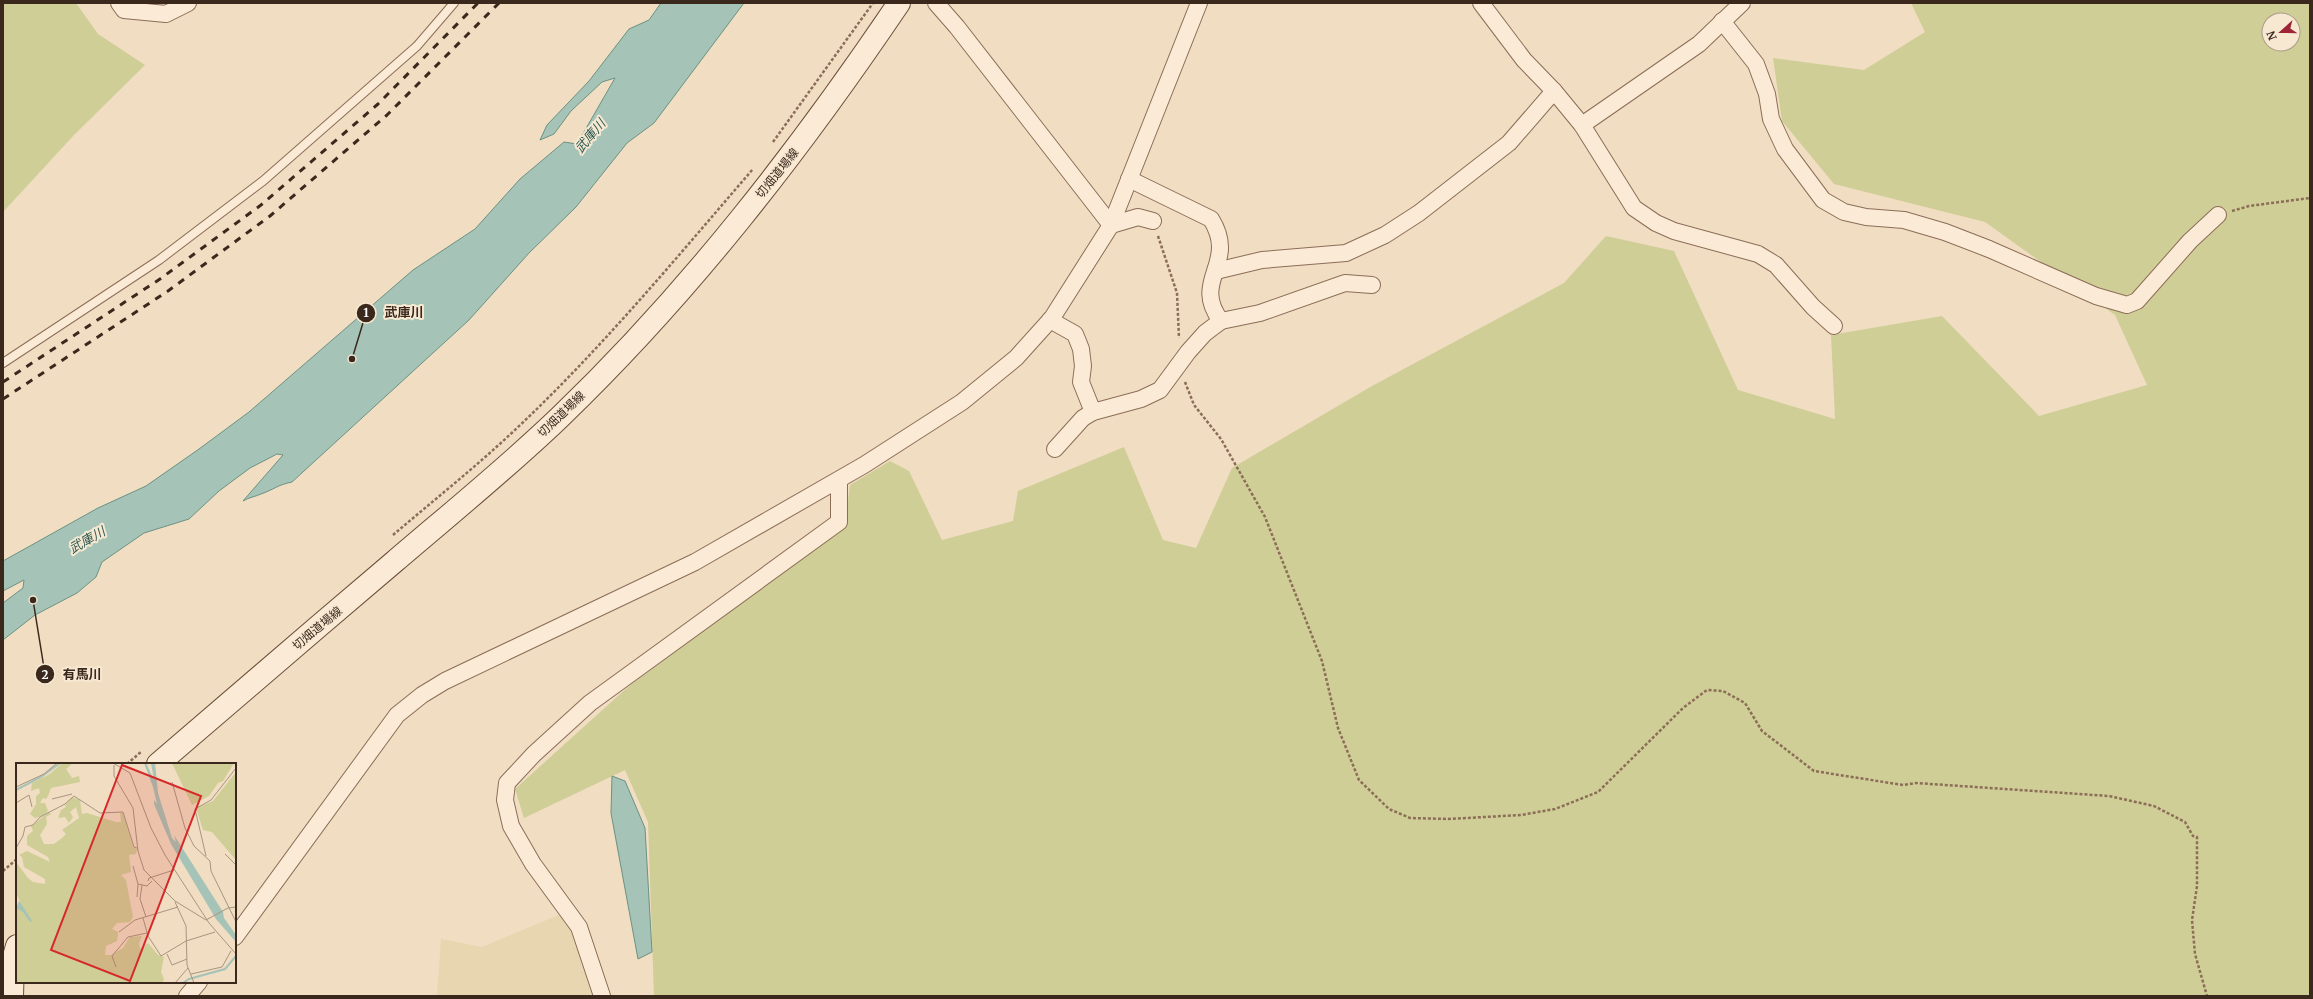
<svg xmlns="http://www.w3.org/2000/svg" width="2313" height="999" viewBox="0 0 2313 999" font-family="Merriweather,'Noto Sans JP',serif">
	<rect width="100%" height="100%" fill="#f0ddc2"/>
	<path fill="#e7d6af" d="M561 914 582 943 598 996H437L441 939 482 947Z"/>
	<g fill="#cfce96" fill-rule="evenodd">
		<path d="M3 3H76L98 34 145 65 74 135 3 212Z"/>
		<path d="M1911 3H2310V996H654L648 822 625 770 524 818 515 789 629 686 845 526 850 485 890 461 909 471 942 540 1013 521 1018 491 1124 447 1163 540 1196 548 1232 468 1372 386 1564 283 1606 236 1674 251 1738 390 1835 419 1831 335 1942 316 2039 416 2147 385 2115 315 1985 222 1834 184 1782 121 1773 58 1864 70 1925 32ZM2269 20H2293V44H2269Z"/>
	</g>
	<g fill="#a5c3b6" stroke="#6b9283">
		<path d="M661 3H744L654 123 627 143 576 207 529 253 469 320 292 482C277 485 273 490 261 494 254 497 250 497 243 501L283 455 277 454 250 468 219 491 189 519 144 533 102 562 96 577 77 593 35 615 3 640V603L23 588 24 580 3 591V561L98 508 146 486 199 449 249 412 413 270 475 229 520 179 564 142 577 144 615 78 602 82 571 111 554 134 540 140 547 125 589 81 629 29 649 20Z"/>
		<path d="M612 776 625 781 645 828 652 952 638 959 611 813Z"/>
	</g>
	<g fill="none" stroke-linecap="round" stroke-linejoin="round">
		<g stroke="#8c6d58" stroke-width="10">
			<path id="service" d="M3 363 159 260 263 181 417 46 454 3"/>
		</g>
		<g stroke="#8c6d58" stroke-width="18">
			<g id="minor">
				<path d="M119 3 124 10 166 14 188 3"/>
				<path d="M936 3 957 27 1111 225 1138 217 1153 221"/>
				<path d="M1481 3 1524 60 1554 91 1582 125 1634 208 1656 223 1674 231 1758 254 1776 265 1813 307 1834 326"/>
				<path d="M1722 21 1756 64 1767 94 1771 119 1785 149 1823 200 1844 212 1866 217 1904 220 1945 232 1989 249 2096 296 2127 305 2137 301 2190 241 2218 215"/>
				<path d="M1582 125 1699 44 1742 3"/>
				<path d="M1129 179 1211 219C1239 264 1190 280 1221 321L1260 313 1345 283 1372 285"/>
				<path d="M1216 271 1262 260 1346 253 1385 235 1419 213 1509 143 1554 91"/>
				<path d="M1050 320 1075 334 1081 349 1083 366 1081 382 1093 412"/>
				<path d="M1055 449 1083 418 1093 412 1141 399 1160 390 1188 352 1205 333 1221 321"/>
				<path d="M235 937 397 715 422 695 445 681 695 562 864 465 962 402 1016 358 1052 318 1111 225 1199 3"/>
				<path d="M187 996 199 982"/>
				<path d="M602 996 579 927 533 864 511 826 505 800 507 783 534 754 590 703 839 522V480"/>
			</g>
		</g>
		<g stroke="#6d4e3b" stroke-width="24">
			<g id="secondary">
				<path d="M158 764C236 697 315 629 394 562 450 514 507 468 560 417 689 293 799 151 899 3"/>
				<path d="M12 996 13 960 17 946"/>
			</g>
		</g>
		<g stroke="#8c6d58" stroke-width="2.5" stroke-dasharray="3 2" stroke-linecap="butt">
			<path d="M773 142 873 3"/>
			<path d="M2232 211 2249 206 2310 198"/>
			<path d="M1158 236 1177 293 1179 338"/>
			<path d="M1185 382 1194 405 1221 439 1265 517 1322 661 1338 728 1359 780 1389 809 1410 818 1448 819 1521 815 1555 809 1598 792 1683 708 1707 690 1723 691 1745 703 1762 731 1814 771 1903 785 1916 783 2109 796 2154 806 2185 822 2193 836 2197 837V886L2192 920 2195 954 2207 996"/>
			<path d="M393 535C434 500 477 466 517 428 602 348 677 257 753 169"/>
			<path d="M127 764 142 751"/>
			<path d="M3 871 17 859"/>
		</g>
		<use href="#service" stroke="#fbebd6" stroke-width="8"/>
		<use href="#minor" stroke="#fbebd6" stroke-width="16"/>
		<use href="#secondary" stroke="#fbebd6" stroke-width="22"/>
		<g stroke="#3b281d" stroke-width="3" stroke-dasharray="7 7" stroke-linecap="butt">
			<path d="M3 382 160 279 261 205 378 104 478 3"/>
			<path d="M3 399 168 291 270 216 387 115 499 3"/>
		</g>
	</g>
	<g text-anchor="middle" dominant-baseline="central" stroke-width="4" stroke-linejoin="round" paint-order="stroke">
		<g font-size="12" fill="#3b281d" stroke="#f7e8d2">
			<text transform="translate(777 173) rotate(-51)">切畑道場線</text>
			<text transform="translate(561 414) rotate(-44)">切畑道場線</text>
			<text transform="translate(317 628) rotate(-40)">切畑道場線</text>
		</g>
		<g font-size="13" font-style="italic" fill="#2c5b52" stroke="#f7e8d2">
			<text transform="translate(590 136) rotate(-50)">武庫川</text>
			<text transform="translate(87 540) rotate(-30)">武庫川</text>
		</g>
	</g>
	<g transform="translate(16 763)">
		<rect width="220" height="220" fill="#f0ddc2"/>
		<path d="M46 0H57L50 6 56 15 63 13 64 19 35 25 32 33 30 36 27 35 24 40H29L32 48 27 53 19 55 14 51 20 41V33L24 30 23 25 15 28 16 20 34 11ZM156 0H218L207 18 202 20 193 33 176 42ZM220 9V97L196 69 187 67 181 48 182 44 197 38ZM56 34 64 37 66 51 71 50 100 59H105L104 50H107L117 84 121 86 120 91 113 92 115 109 105 112 110 117 117 154 114 159 101 160 96 166 102 169 101 178 90 183 89 192H95L107 185 114 174 126 173 123 180 124 186 132 180 142 192 148 194 145 209 148 216 146 220H0V144L7 145 0 130V99L12 115 17 119 29 121V116L8 104 6 94 3 92 11 88 34 99 32 94 11 82V73L17 68 15 63 33 49 35 51 30 54 31 61 24 72 28 81H38L46 75 50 71 46 67 63 55 60 44 54 49 57 54 53 60 49 54 42 55 45 47 50 44 49 42Z" fill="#cfce96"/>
		<path d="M128 0H130L138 17 135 0H139L142 30 156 75 160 79 158 72 207 149 208 155 220 172V179L200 156 155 81 138 41V37L141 41 137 24ZM3 138 4 139 16 158 14 159 7 149 0 145Z" fill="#a5c3b6"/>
		<path fill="none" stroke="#a5c3b6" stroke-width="2" d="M0 27 25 14 44 0M167 220 173 216 209 206 220 193"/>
		<path fill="none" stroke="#a89580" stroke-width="1" d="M97 0 114 10 135 65 149 92 193 160 220 191M98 2V13L117 45 122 88 128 107 159 138 190 157M156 19 169 65 178 83 194 98 195 108 220 159M0 24 28 11 41 0M36 36 56 31M0 40 13 32 16 44M0 85 7 73 9 64 17 62 24 54 49 41 58 33 84 50 107 49 118 84 121 85M209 91 220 102M190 93 179 46 195 37 220 5M117 103 122 121M132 118 133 115 158 107M126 122 124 136 130 154M121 134 122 121 131 123 136 118M159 139 170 163 171 202 178 220M127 155 132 173 145 193 170 178 199 169M190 157 212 145 220 144M103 169 119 157 162 144M151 191 156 202 171 196M100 204 96 193 112 174 131 170M175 211 206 204 215 188M159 220 172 205"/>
		<path fill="#d62828" fill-opacity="0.15" stroke="#d62828" stroke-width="2" d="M106 2 185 33 114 218 35 187Z"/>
		<rect width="220" height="220" fill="none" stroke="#3b281d" stroke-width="2"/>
	</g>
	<path fill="none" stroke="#3b281d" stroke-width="1.5" d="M352 359L366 313M33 600L45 674"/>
	<g fill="#3b281d" stroke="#f7e8d2" stroke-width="1.5">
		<circle cx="352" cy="359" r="4"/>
		<circle cx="33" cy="600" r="4"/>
		<circle cx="366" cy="313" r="10"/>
		<circle cx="45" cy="674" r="10"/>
	</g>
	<g font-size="12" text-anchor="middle" font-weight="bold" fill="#fff">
		<text x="366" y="317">1</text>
		<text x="45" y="679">2</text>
	</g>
	<g font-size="13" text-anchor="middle" font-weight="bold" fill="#3b281d" stroke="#f7e8d2" stroke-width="4" stroke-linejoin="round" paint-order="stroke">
		<text x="404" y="317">武庫川</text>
		<text x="82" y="679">有馬川</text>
	</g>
	<rect width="2313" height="999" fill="none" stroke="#3b281d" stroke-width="8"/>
	<g transform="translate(2281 32) rotate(249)"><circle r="19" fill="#f7e8d2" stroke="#ac9b8a"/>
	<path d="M0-3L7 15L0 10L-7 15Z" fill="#9e2536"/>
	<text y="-6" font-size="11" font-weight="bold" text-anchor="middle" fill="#3b281d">N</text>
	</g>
</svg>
